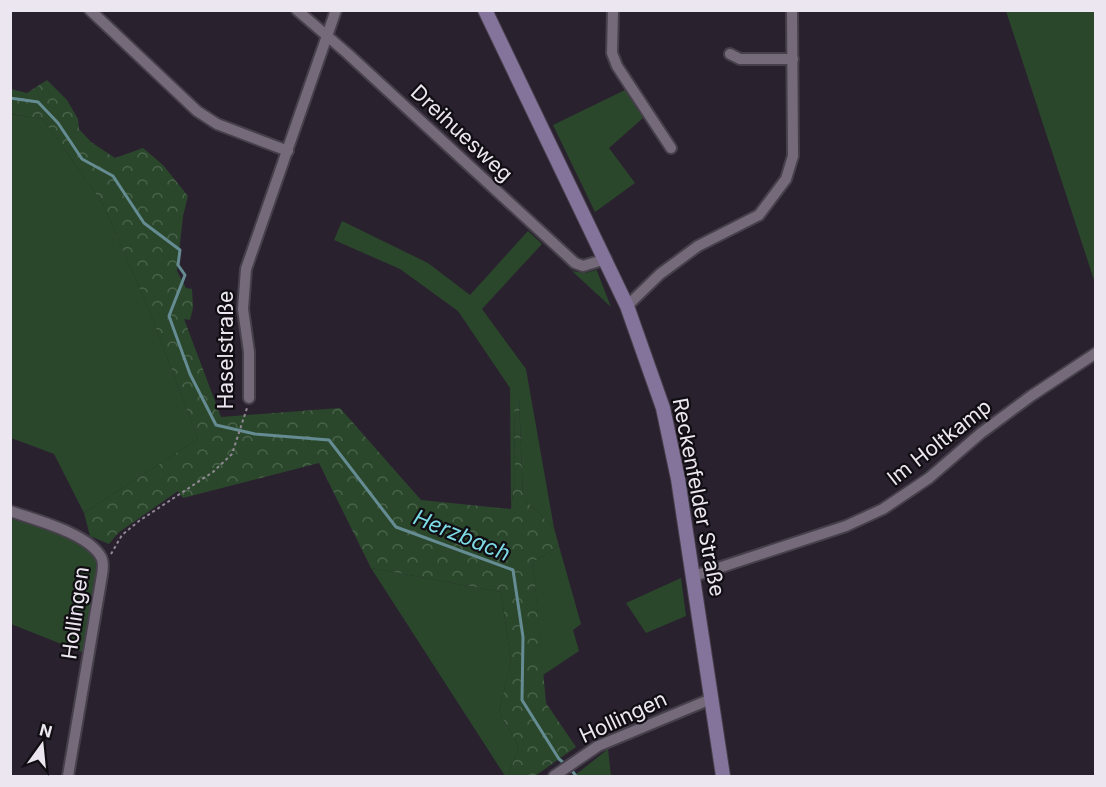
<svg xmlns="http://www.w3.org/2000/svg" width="1106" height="787" viewBox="0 0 1106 787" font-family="Inter,sans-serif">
	<defs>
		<pattern id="forest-crowns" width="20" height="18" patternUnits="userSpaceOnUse" patternTransform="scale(1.5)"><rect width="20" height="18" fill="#2a472b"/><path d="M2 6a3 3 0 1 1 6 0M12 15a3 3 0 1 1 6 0" fill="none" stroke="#49624a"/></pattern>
	</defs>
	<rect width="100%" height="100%" fill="#2a212f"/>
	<g fill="#2a472b">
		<path d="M1006 11H1095V283Z"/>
		<path d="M625 90 643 118 609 148 635 183 595 212 553 125Z"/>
		<path d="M10 114 43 119 103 204 150 312 198 439 84 513 54 454 11 438Z"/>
		<path d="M342 221 428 263 470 295 528 231 542 244 482 309 526 369 554 528 523 498 519 398 514 399 515 476 511 509 510 388 458 311 400 269 334 240Z"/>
		<path d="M597 270V271L611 307 572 271 585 273Z"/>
		<path d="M10 518C29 525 91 541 97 560 102 578 88 632 84 653L11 624Z"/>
		<path d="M559 546 581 624 573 630 579 651 543 675 533 562Z"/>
		<path d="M371 568 501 592 511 661 499 712 519 747 508 776H505Z"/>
		<path d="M681 578 686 616 646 633 626 603Z"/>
		<path d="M608 749 611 776H574Z"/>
	</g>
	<path fill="url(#forest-crowns)" d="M47 80 67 100 78 119 79 129 91 142 115 158 143 148 163 165 188 196 183 216 177 271 186 288 192 289 193 308 190 320 184 319 221 417 340 408 421 500 511 509 515 476 514 399 519 397 523 498 554 528 559 546 533 562 546 703 576 747 535 776H508L519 747 499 712 511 661 501 592 371 568 319 463 183 498 178 491 118 533 109 544 90 536 84 513 198 439 150 312 103 204 43 119 11 114V89L27 93Z"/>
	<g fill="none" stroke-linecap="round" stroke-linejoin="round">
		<g stroke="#658c93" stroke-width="3">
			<path d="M10 98 38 102 58 123 82 159 113 176 144 223 180 250 178 265 185 275 169 316 190 374 216 425 255 434 329 440 396 527 513 570 523 637 522 700 559 759 565 764"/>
			<path d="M570 768 576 776"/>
		</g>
		<g stroke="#46404b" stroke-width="14">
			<g id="street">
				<path d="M90 10 197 111 217 124 288 151"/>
				<path d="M297 10 348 54 575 263 583 266 606 259"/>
				<path d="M613 10 612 53 617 66 671 148"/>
				<path d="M730 54 740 59H793"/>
				<path d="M627 306 660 274 698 246 759 215 786 179 793 156 792 10"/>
				<path d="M249 398V352L243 309 246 269 336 10"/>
				<path d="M10 511C35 520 88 533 101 557 104 562 103 569 102 575L68 776"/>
				<path d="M694 576 846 526 883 509 929 478 981 433 1031 396 1096 353"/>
				<path d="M554 776 598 746 711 699"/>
			</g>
		</g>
		<g stroke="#46404b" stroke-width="16">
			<path id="secondary" d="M485 10 627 306 663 408 678 479 723 776"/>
		</g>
		<g stroke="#918a95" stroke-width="2" stroke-dasharray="3 3" stroke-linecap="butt">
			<path d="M701 550 704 553 714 558"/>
			<path d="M111 554 122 535 139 521 213 472 232 454 247 408"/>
		</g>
		<use href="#street" stroke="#746a7a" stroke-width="10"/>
		<use href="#secondary" stroke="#84739a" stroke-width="14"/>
	</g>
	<g text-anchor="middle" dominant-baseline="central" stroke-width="4.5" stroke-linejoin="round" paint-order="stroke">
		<g font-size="21" fill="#ebe6ef" stroke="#100d13">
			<text transform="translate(462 133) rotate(43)">Dreihuesweg</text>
			<text transform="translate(225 350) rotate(-90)">Haselstraße</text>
			<text transform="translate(939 442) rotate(-38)">Im Holtkamp</text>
			<text transform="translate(699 497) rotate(79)">Reckenfelder Straße</text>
			<text transform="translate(75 613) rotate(-82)">Hollingen</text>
			<text transform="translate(623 717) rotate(-25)">Hollingen</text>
		</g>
		<g font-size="22" font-style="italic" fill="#7cdae4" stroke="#100d13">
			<text transform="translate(462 535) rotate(22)">Herzbach</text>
		</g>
	</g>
	<rect width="1106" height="787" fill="none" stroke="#ebe6ef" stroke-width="24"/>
	<g transform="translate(42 745) rotate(15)" stroke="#100d13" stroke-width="4.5" paint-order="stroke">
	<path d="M0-4.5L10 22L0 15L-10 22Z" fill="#ebe6ef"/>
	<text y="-9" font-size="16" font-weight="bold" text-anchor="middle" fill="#ebe6ef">N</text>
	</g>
</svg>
